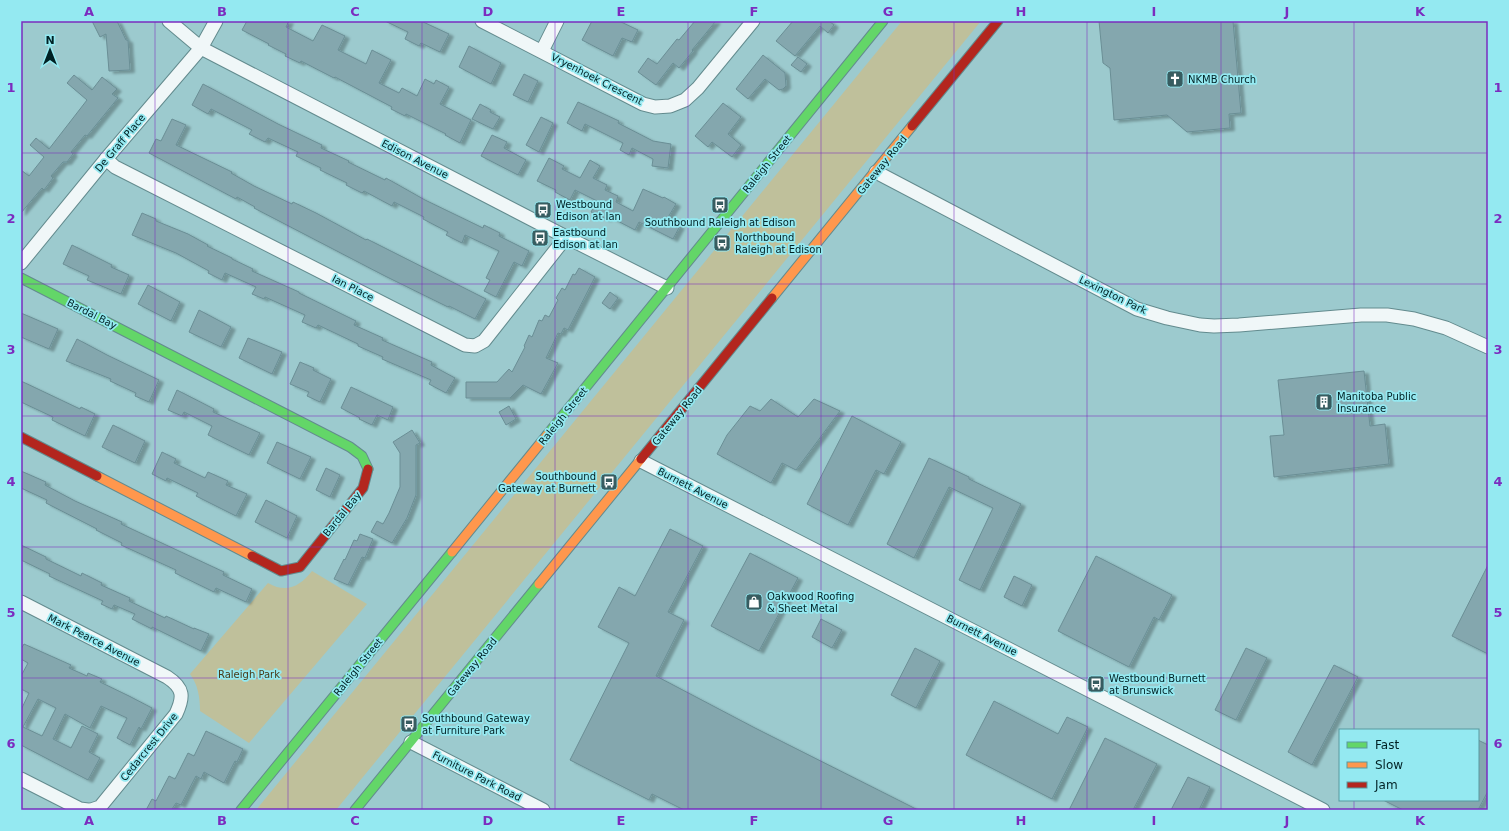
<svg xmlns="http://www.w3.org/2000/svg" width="1509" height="831" viewBox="0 0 1509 831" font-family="'DejaVu Sans',sans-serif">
	<defs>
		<filter id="shadow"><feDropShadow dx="4.5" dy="2.5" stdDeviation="1" flood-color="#0004"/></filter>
	</defs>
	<rect width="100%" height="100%" fill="#9ccace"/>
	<g fill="#bfc09b">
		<path d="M902 21H981L336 810H256Z"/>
		<path d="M312 571 367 604 249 743 200 711C200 697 198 685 190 674L268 583C287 594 300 586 312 571Z"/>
	</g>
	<g fill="#84a7ae" stroke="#6a8e95" fill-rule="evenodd" filter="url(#shadow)">
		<path d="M92 21H117L126 40H128L130 70 109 71 106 34 100 37Z"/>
		<path d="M247 21H289L286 27 313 41 322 25 345 36 338 50 366 64 372 50 391 60 379 83 399 93 402 88 417 96 425 79 434 84 436 80 449 87 440 104 471 120 460 143 445 135 446 134 406 114 405 116 391 109 392 107 335 77 334 78 301 61 300 63 285 56 286 54 268 45 269 44 242 30Z"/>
		<path d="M385 21H421L449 34 440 52 421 43 419 46 405 39 408 32Z"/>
		<path d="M592 21H619L638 30 632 42 622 38 613 56 582 40Z"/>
		<path d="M695 21H716L692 50 693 51 679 68 673 63 656 85 638 72 648 58 657 64 677 39 679 40Z"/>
		<path d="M793 21H829L834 25 828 33 820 26 795 56 776 41Z"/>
		<path d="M1099 21H1233L1241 113 1229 114 1230 128 1187 132 1167 115 1114 120 1110 68 1103 63Z"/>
		<path d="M469 46 501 63 491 84 459 67Z"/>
		<path d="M763 55 785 73 786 86 783 89 779 90 765 79 748 99 736 89Z"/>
		<path d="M798 57 807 64 801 72 791 65Z"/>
		<path d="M524 74 538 81 528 102 513 95Z"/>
		<path d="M74 75 92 90 102 77 117 89 112 94 118 98 87 136 85 135 71 152 73 154 67 162H63L51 176 53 178 44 190 42 188 21 213V170L29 176 44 157 30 145 36 138 49 149 87 100 67 83Z"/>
		<path d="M203 84 278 124 322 145 321 148 349 161 348 162 385 180 386 178 425 200 483 228 484 225 500 233 499 236 529 251 522 266 514 262 496 297 484 291 490 280 486 278 499 251 465 235 462 243 446 235 448 232 423 219 424 217 394 202 392 206 364 191 362 193 346 185 347 183 320 170 321 168 296 156 298 152 268 138 265 142 249 134 252 130 211 109 208 114 192 105Z"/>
		<path d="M578 102 619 121 618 123 653 141 671 144 668 168 652 166 653 159 632 148 629 155 620 150 623 143 585 124 582 131 567 123Z"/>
		<path d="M723 103 741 117 728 134 741 145 732 157 712 142 708 147 695 136Z"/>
		<path d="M480 104 491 110 490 112 500 117 493 129 472 119Z"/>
		<path d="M541 117 553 123 539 152 526 145Z"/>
		<path d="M172 119 186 125 176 145 232 172 231 173 254 186 292 204 293 202 316 213 366 240 367 239 486 299 475 319 449 306 448 307 385 276 254 208 255 207 237 197 236 199 149 153 156 139 161 141Z"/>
		<path d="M492 135 507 142 504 148 526 160 518 175 481 156Z"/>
		<path d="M549 158 564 166 562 169 580 178 590 160 600 166 593 178 607 185 605 190 618 196 616 202 633 211 643 189 663 198 664 197 676 204 667 219 680 226 673 239 639 222 635 230 608 216 607 219 591 212 597 201 575 190 570 200 555 192 556 190 537 181Z"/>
		<path d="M142 213 156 219V221L188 234 208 245 207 246 232 258V259L253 269 252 271 299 292V293L356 321 354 325 383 338 382 340 432 362 431 365 455 378 446 393 429 384 431 380 382 359 383 357 358 346V344L318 325 316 328 302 322 305 315 265 297 264 299 252 294 256 287 225 273 222 280 208 273 209 271 176 253 132 235Z"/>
		<path d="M72 245 112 265 111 267 129 275 121 294 87 280 89 276 63 264Z"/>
		<path d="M579 268 595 277 568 330 564 328 561 334 558 333 546 358 558 363 541 394 523 385 510 398H466V382H497L509 369 512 372 525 347 524 346 529 335 532 337 539 320 542 321 545 315 549 317 558 300 556 298 562 288 565 290 573 274 575 275Z"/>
		<path d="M148 285 180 302 171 321 138 304Z"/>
		<path d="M610 292 618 298 610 309 602 303Z"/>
		<path d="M199 310 231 327 221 347 189 332Z"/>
		<path d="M21 313 58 329 49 349 21 337Z"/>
		<path d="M248 338 282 352 272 374 239 358Z"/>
		<path d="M77 339 107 355 159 380 149 402 135 396 136 393 110 381 111 379 66 361Z"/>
		<path d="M300 362 314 368 313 370 331 379 320 402 307 396 309 392 290 384Z"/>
		<path d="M1364 371 1370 426 1385 424 1389 464 1274 477 1270 436 1284 435 1278 380Z"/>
		<path d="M21 381 80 409 81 407 95 414 85 436 52 420 53 417 21 402Z"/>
		<path d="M351 387 393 407 388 420 377 415 372 425 359 419 360 418 341 408Z"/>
		<path d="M177 390 214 409 213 412 260 433 249 455 208 435 212 426 184 412 182 416 168 410Z"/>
		<path d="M771 399 798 417 814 399 840 411 796 470 782 463 771 483 717 454 727 435 750 406 760 411Z"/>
		<path d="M509 406 516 419 506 425 499 412Z"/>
		<path d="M852 416 901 442 884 474 876 470 848 525 807 504Z"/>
		<path d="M113 425 145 441 135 463 102 447Z"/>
		<path d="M412 430 420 443 416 445V495L407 518 392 543 371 532 377 521 383 524 389 513 400 487V453L393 442Z"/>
		<path d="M277 442 311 457 300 479 267 463Z"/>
		<path d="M162 452 176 459 174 463 205 478 208 472 228 481 226 485 247 494 236 516 196 496 198 493 167 478 166 481 152 474Z"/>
		<path d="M929 458 969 477V479L1021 504 980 590 959 580 993 508 949 487 914 558 887 544Z"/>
		<path d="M326 468 340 475 330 497 316 490Z"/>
		<path d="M21 471 46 482 45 485 75 501 122 522 121 524 224 572 223 575 252 589 246 602 216 588 214 592 175 573 176 570 121 545 122 543 96 530 97 529 46 503 47 500 21 488Z"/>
		<path d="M266 500 297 516 287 538 255 522Z"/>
		<path d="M670 529 703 546 668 612 684 620 656 676 755 728 918 810H684L652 794 649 800 570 760 629 643 598 627 619 587 635 596Z"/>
		<path d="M360 534 373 539 365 558 362 557 348 585 334 579 344 559 345 560 354 540 357 541Z"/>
		<path d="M21 545 46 557V559L81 576 82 573 102 583 101 585 130 598 129 601 165 618 166 616 194 629V628L209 634 201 651 152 627V629L132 619 135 614 114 605 112 609 101 604 103 601 49 576 50 574 21 560Z"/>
		<path d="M750 553 798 578 759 651 711 626Z"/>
		<path d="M1096 556 1172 595 1159 620 1154 617 1129 667 1058 631Z"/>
		<path d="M1488 565V654L1452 636Z"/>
		<path d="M1014 576 1032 585 1022 606 1004 597Z"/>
		<path d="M821 619 842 630 832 648 812 637Z"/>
		<path d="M24 644 71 665 69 668 87 676 88 673 102 679 100 682 129 696 152 708 141 729 139 727 130 745 117 738 127 718 101 706 90 728 65 714 53 739 71 748 82 726 98 734 89 752 100 758 88 780 21 745V710L29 693 21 689V676L28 663 21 659V649ZM38 699 56 708 42 736 23 727Z"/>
		<path d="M915 648 940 661 916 708 891 695Z"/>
		<path d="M1246 648 1267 658 1236 720 1215 710Z"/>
		<path d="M1334 665 1358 677 1312 765 1288 752Z"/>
		<path d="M994 701 1058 734 1067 717 1088 727 1052 799 966 755Z"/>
		<path d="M206 731 243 749 237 762 235 761 224 783 204 772 201 779 196 776 181 805 176 803 172 809 173 810H146L152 799 156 801 169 776 175 779 188 753 194 756Z"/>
		<path d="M1105 738 1157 764 1133 810H1069Z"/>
		<path d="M1478 740 1488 745V791L1478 810H1403L1383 800H1478Z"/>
		<path d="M1188 777 1210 787 1199 810H1171Z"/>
	</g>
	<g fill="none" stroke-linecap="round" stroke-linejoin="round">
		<g stroke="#638b8e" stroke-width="15">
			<g id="street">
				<path d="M169 21 201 48 566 237 667 288"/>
				<path d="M482 21 643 104 655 107 670 106 685 100 698 88 753 21"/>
				<path d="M542 51 557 21"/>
				<path d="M106 159 115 167 465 345 475 346 484 341 566 237"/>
				<path d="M876 172 1137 309 1167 318 1200 325 1214 326 1239 325 1361 315H1387L1414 319 1446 328 1488 347"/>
				<path d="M21 263 106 159 201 48 216 21"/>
				<path d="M641 461 1323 810"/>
				<path d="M21 602 167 677C184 688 184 697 176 714L100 807 91 810"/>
				<path d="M411 742 543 810"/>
				<path d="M21 779 80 809 88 810"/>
			</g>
		</g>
		<g stroke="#638b8e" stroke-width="11">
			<g id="fast">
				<path d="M21 278 350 447 362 456 368 469"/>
				<path d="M547 435 883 21"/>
				<path d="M241 810 452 552"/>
				<path d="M355 810 539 584"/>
			</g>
		</g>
		<g stroke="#638b8e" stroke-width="11">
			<g id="slow">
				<path d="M772 298 912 126"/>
				<path d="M97 476 252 556"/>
				<path d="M452 552 547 435"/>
				<path d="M539 584 641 459"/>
			</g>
		</g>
		<g stroke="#638b8e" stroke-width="11">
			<g id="jam">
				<path d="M912 126 998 21"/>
				<path d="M21 437 97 476"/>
				<path d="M641 459 772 298"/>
				<path d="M252 556 281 571 300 567 363 488 368 469"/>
			</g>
		</g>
		<use href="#street" stroke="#f0f7f8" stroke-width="13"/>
		<use href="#fast" stroke="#63d668" stroke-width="9"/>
		<use href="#slow" stroke="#ff974d" stroke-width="9"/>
		<use href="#jam" stroke="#b3261e" stroke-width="9"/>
	</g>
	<path fill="none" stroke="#7b2cbf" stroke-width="1" stroke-opacity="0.55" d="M155 21V810M288 21V810M422 21V810M555 21V810M688 21V810M821 21V810M954 21V810M1087 21V810M1221 21V810M1354 21V730M21 153H1488M21 284H1488M21 416H1488M21 547H1488M21 678H1488M1354 800V810"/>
	<defs>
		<g id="church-square" transform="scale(0.9)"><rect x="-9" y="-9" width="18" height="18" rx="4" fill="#375c60" stroke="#94e9f1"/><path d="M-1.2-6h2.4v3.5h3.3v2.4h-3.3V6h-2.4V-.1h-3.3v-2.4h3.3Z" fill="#fff"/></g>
		<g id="bus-square" transform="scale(0.9)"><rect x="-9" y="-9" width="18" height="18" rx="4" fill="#375c60" stroke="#94e9f1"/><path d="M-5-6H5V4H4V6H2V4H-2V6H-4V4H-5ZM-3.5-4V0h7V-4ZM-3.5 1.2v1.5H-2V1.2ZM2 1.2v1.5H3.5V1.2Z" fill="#fff"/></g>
		<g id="building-square" transform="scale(0.9)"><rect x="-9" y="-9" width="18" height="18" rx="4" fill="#375c60" stroke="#94e9f1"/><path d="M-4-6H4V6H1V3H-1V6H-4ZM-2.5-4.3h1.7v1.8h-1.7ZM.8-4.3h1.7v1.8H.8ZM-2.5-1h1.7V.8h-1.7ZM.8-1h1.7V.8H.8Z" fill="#fff"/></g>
		<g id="shop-square" transform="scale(0.9)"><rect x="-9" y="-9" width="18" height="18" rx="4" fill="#375c60" stroke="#94e9f1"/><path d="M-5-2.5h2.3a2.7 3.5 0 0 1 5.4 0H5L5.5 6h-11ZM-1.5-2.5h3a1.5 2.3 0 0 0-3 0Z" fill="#fff"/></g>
	</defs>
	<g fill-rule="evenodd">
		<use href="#church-square" x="1175" y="79"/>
		<use href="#bus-square" x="720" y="205"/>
		<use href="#bus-square" x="543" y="210"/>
		<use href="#bus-square" x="540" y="238"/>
		<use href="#bus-square" x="722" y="243"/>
		<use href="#building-square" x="1324" y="402"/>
		<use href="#bus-square" x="609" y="482"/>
		<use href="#shop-square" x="754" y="602"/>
		<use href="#bus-square" x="1096" y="684"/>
		<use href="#bus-square" x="409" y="724"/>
	</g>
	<g text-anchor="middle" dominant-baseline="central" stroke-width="3.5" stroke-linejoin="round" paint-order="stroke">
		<g font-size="10" fill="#002124" stroke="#94e9f1">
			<text transform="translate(597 79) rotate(27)">Vryenhoek Crescent</text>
			<text transform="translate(120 143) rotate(-50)">De Graff Place</text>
			<text transform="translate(415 159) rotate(27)">Edison Avenue</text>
			<text transform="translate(767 164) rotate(-51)">Raleigh Street</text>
			<text transform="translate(882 165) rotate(-51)">Gateway Road</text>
			<text transform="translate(353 288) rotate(27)">Ian Place</text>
			<text transform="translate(1113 295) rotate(26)">Lexington Park</text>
			<text transform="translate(92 314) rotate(27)">Bardal Bay</text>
			<text transform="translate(563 416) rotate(-51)">Raleigh Street</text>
			<text transform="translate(677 416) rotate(-51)">Gateway Road</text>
			<text transform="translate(693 488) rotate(27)">Burnett Avenue</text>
			<text transform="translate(342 514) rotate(-51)">Bardal Bay</text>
			<text transform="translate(982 635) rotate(27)">Burnett Avenue</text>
			<text transform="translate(94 640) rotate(27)">Mark Pearce Avenue</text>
			<text transform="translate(358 667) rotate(-51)">Raleigh Street</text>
			<text transform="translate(472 667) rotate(-51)">Gateway Road</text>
			<text transform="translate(149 747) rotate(-51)">Cedarcrest Drive</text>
			<text transform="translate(477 776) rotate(27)">Furniture Park Road</text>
		</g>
		<g font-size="10" fill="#002124" stroke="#94e9f1" text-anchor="start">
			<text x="1188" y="79">NKMB Church</text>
			<text x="556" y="204">Westbound<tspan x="556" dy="12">Edison at Ian</tspan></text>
			<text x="720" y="222" text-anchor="middle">Southbound Raleigh at Edison</text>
			<text x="553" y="232">Eastbound<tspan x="553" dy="12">Edison at Ian</tspan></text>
			<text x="735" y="237">Northbound<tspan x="735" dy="12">Raleigh at Edison</tspan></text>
			<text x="1337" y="396">Manitoba Public<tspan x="1337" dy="12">Insurance</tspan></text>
			<text x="596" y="476" text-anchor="end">Southbound<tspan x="596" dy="12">Gateway at Burnett</tspan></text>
			<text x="767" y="596">Oakwood Roofing<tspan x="767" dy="12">&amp; Sheet Metal</tspan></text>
			<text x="1109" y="678">Westbound Burnett<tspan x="1109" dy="12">at Brunswick</tspan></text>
			<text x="422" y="718">Southbound Gateway<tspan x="422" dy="12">at Furniture Park</tspan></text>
		</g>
		<g font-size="10" fill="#4a3a18" stroke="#94e9f1">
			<text x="249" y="674">Raleigh Park</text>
		</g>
	</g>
	<rect width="1509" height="831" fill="none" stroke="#94e9f1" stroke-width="44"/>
	<rect x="1339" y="729" width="140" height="72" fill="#94e9f1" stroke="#59999f"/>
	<rect x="1347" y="742" width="20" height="6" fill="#63d668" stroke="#59999f"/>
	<text x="1375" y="749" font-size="12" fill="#002124">Fast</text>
	<rect x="1347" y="762" width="20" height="6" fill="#ff974d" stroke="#59999f"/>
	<text x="1375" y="769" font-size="12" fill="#002124">Slow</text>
	<rect x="1347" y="782" width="20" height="6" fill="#b3261e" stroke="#59999f"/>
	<text x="1375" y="789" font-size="12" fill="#002124">Jam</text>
	<g transform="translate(50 50)" stroke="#94e9f1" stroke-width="3" paint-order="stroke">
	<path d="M0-3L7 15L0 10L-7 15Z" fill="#002124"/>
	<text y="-6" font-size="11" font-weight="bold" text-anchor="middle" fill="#002124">N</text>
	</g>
	<rect x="22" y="22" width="1465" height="787" fill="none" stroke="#7b2cbf" stroke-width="1.5"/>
	<g font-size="13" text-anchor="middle" font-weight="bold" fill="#7b2cbf">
		<text x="89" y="16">A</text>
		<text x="222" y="16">B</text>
		<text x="355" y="16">C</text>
		<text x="488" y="16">D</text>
		<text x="621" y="16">E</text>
		<text x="754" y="16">F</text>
		<text x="888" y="16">G</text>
		<text x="1021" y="16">H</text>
		<text x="1154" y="16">I</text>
		<text x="1287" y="16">J</text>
		<text x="1420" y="16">K</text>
		<text x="11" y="92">1</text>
		<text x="1498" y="92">1</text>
		<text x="11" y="223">2</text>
		<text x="1498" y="223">2</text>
		<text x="11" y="354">3</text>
		<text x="1498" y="354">3</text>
		<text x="11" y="486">4</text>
		<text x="1498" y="486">4</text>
		<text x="11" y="617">5</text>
		<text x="1498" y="617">5</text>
		<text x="11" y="748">6</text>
		<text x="1498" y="748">6</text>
		<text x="89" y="825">A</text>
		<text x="222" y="825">B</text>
		<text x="355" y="825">C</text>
		<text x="488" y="825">D</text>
		<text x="621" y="825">E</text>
		<text x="754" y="825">F</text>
		<text x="888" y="825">G</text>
		<text x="1021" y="825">H</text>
		<text x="1154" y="825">I</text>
		<text x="1287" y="825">J</text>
		<text x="1420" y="825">K</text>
	</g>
</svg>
